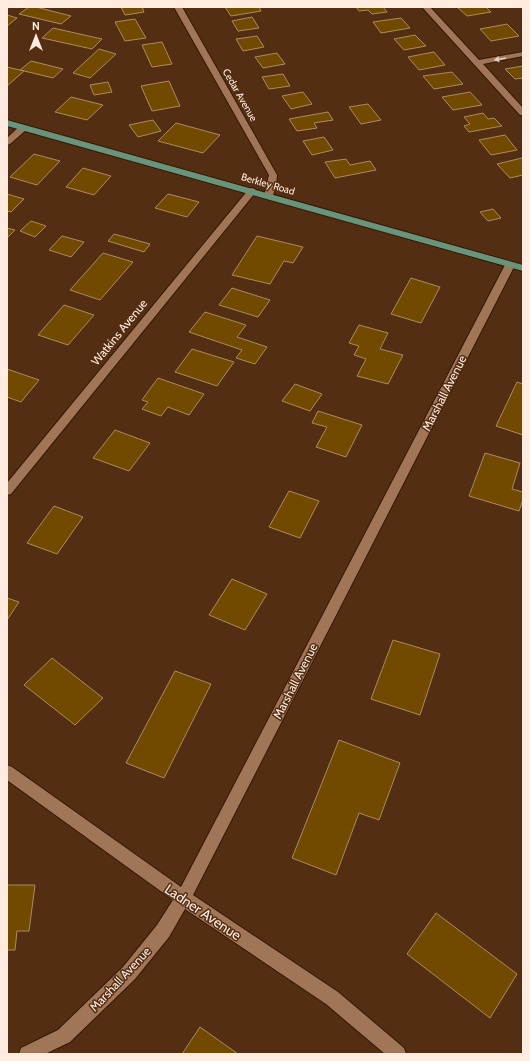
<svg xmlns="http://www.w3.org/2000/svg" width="530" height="1061" viewBox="0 0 530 1061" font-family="Cabin,sans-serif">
	<rect width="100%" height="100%" fill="#542e12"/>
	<g fill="#714a00" stroke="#aa8b61">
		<path d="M29 7H36L71 16 61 24 19 14Z"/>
		<path d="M121 7H142L144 12 125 15Z"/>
		<path d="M225 7H259L261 11 231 16Z"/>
		<path d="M356 7H383L387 12 372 14 368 10 359 11Z"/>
		<path d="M457 7H486L491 12 467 16Z"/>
		<path d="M7 15 17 18 7 26Z"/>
		<path d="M252 17 259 28 238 31 232 21Z"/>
		<path d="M401 18 410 28 381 33 373 22Z"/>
		<path d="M135 19 146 38 125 41 115 22Z"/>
		<path d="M507 24 519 36 491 41 480 29Z"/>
		<path d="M53 28 102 39 92 49 42 38Z"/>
		<path d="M415 35 426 46 404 50 394 39Z"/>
		<path d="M257 36 264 47 243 51 236 39Z"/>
		<path d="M162 42 172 64 152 67 142 45Z"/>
		<path d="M99 49 116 54 90 78 73 73Z"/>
		<path d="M434 52 445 65 419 70 408 57Z"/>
		<path d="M277 53 285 64 263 68 255 57Z"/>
		<path d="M31 61 63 69 53 78 20 70Z"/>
		<path d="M523 66V78L515 79 505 69Z"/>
		<path d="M7 67 24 71 7 86Z"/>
		<path d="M452 72 463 84 434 89 423 76Z"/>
		<path d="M283 74 290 86 269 89 262 77Z"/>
		<path d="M169 81 180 106 152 111 141 86Z"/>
		<path d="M108 82 112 92 94 95 90 85Z"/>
		<path d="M303 92 312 104 291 109 282 96Z"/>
		<path d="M470 92 482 105 453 110 442 97Z"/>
		<path d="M71 97 103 105 87 120 55 112Z"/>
		<path d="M368 104 381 120 361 124 349 107Z"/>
		<path d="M328 112 333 120 314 123 317 128 297 131 289 119Z"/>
		<path d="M483 113 488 119 494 118 502 126 469 132 464 126 470 124 464 117Z"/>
		<path d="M153 120 161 131 138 137 129 125Z"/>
		<path d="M176 123 220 135 203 153 158 141Z"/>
		<path d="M505 135 517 150 491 155 479 140Z"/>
		<path d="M324 137 333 150 312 155 303 141Z"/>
		<path d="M34 154 60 161 37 185 10 177Z"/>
		<path d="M522 158 523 159V175L510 178 497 164Z"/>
		<path d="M346 159 350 165 370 161 376 170 335 178 325 162Z"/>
		<path d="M83 168 111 176 94 195 66 187Z"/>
		<path d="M7 194 24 199 11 212 7 211Z"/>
		<path d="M168 194 199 202 187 217 155 208Z"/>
		<path d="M493 209 501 218 488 221 480 212Z"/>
		<path d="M31 221 46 226 35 237 20 231Z"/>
		<path d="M7 228 15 230 7 238Z"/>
		<path d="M114 234 150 244 144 252 108 241Z"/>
		<path d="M62 236 84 242 71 257 49 250Z"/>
		<path d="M257 236 303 247 293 263 284 261 270 284 232 275Z"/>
		<path d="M103 253 133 262 100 300 70 290Z"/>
		<path d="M411 278 440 287 421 323 391 314Z"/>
		<path d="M232 288 270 300 258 317 219 305Z"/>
		<path d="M64 305 94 315 68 345 38 335Z"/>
		<path d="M205 312 246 325 237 337 267 347 255 364 236 358 242 350 189 332Z"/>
		<path d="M359 325 388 333 380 349 403 355 388 384 357 376 366 359 354 355 359 346 349 343Z"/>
		<path d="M192 349 234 362 217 386 175 372Z"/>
		<path d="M7 369 39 380 21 402 7 397Z"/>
		<path d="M158 378 204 394 189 415 168 407 161 416 142 409 148 402 142 400Z"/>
		<path d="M517 382 523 384V435L496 426Z"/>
		<path d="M295 384 322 394 310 411 282 401Z"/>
		<path d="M318 411 362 425 346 457 316 447 327 427 312 423Z"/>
		<path d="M115 430 150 443 129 471 93 458Z"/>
		<path d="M485 453 520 463 512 489 523 492V500L519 511 469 496Z"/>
		<path d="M289 491 319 501 300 538 269 527Z"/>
		<path d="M54 506 83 517 57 554 27 543Z"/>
		<path d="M232 579 267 594 245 630 209 615Z"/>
		<path d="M7 598 19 602 7 620Z"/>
		<path d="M393 640 440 654 420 715 371 699Z"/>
		<path d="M52 658 103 698 75 725 24 685Z"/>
		<path d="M175 671 211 684 164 778 126 763Z"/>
		<path d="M339 740 400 763 379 820 359 813 336 875 292 858Z"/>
		<path d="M7 885H35L29 931H17L15 950H7Z"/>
		<path d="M436 913 517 974 490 1018 407 954Z"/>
		<path d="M200 1027 238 1054H182Z"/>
	</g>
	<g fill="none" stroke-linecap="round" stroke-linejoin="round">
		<g stroke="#341803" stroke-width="2">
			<g id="minor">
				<path d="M174 7H182L277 175 276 186 272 198 269 199 264 196 269 175Z"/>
				<path d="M422 7H430L479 60 523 52V56L483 64 523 108V115H520Z"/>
				<path d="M23 125 27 128 26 130 10 144 7 145V138L20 126Z"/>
				<path d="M252 188 255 189 256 191 255 193 11 494 7 495V483L249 189Z"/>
				<path d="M510 262 515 265 193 895 338 992 404 1048 406 1054H385L326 1004 185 909 169 937 135 979 70 1042 45 1054H19L21 1048 58 1030 123 967 157 925 173 900 7 780V765L12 767 181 887 505 265Z"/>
			</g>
		</g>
		<g stroke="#341803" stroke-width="2">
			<path id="major" d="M7 120 523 265V271L7 126Z"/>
		</g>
		<use href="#minor" fill="#a07558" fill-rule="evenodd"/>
		<use href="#major" fill="#67947a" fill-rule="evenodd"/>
	</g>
	<defs><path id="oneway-solid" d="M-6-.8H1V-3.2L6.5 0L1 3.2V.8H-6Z"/></defs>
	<use fill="#e7cebd" href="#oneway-solid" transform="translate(500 59) rotate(170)"/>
	<g text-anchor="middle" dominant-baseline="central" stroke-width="3" stroke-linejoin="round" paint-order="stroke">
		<g font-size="10" fill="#ffebdf" stroke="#542e12">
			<text transform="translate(240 95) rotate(60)">Cedar Avenue</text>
			<text transform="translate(268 184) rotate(16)">Berkley Road</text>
		</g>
		<g font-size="12" fill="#ffebdf" stroke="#542e12">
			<text transform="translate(119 332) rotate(-51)">Watkins Avenue</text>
			<text transform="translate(444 393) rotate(-63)">Marshall Avenue</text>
			<text transform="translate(295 681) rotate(-63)">Marshall Avenue</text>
			<text transform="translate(120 979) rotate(-47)">Marshall Avenue</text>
		</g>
		<g font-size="14" fill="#ffebdf" stroke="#542e12">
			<text transform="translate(203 912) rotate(34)">Ladner Avenue</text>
		</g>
	</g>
	<rect width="530" height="1061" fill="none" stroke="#ffebdf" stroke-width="16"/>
	<g transform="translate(36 36)" stroke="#542e12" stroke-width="3" paint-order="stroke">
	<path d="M0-3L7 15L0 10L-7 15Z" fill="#ffebdf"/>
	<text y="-6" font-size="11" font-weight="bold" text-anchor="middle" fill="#ffebdf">N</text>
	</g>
</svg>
